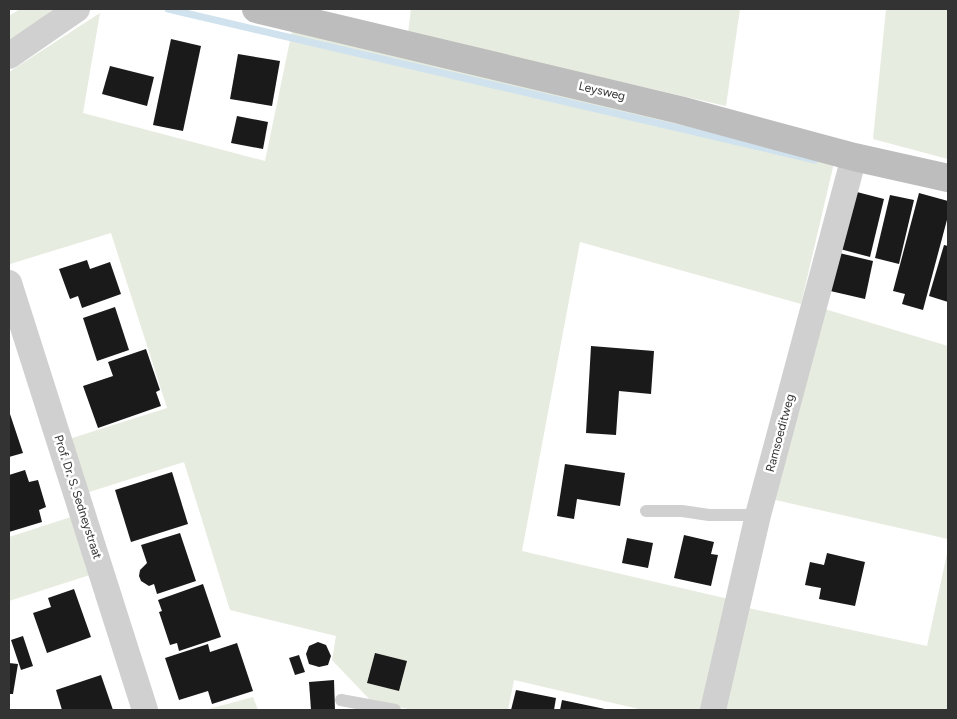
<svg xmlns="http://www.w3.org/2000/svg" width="957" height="719" viewBox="0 0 957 719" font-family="Figtree,sans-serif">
	<rect width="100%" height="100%" fill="#fff"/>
	<g fill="#e6ecdf">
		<path d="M20 9H53L9 47V16Z"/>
		<path d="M411 9H740L726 106 408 33Z"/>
		<path d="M886 9H948V159L873 139Z"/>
		<path d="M100 13 83 113 265 161 292 31 585 96 834 163 801 304 580 242 522 551 733 600 709 710H643L514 680 508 710H415L373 703 332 660 336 636 230 610 184 462 83 494 66 440 167 408 111 233 10 264 9 72Z"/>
		<path d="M818 307 948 346V539L771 499Z"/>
		<path d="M77 515 96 573 9 601V537Z"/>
		<path d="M948 549V710H725L748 608 927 646Z"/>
		<path d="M253 697 258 710H205Z"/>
	</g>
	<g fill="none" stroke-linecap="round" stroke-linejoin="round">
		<path stroke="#cfe2ee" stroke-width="7" d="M168 9 815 160"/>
	</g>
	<g fill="#1a1a1a">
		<path d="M171 39 201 46 183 131 153 125Z"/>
		<path d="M238 54 280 61 272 106 230 99Z"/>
		<path d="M110 66 154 77 147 106 102 94Z"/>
		<path d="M237 116 268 122 263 149 231 143Z"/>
		<path d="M853 191 884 199 870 257 840 249Z"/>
		<path d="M919 193 948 201V216L923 310 902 304 905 294 893 291Z"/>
		<path d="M890 195 914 200 899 264 875 258Z"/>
		<path d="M944 245 948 246V302L929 296Z"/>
		<path d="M835 252 873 261 865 299 826 290Z"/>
		<path d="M87 260 90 269 110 262 121 294 82 308 78 296 70 299 59 269Z"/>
		<path d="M115 307 129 350 97 361 83 318Z"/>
		<path d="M591 346 654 351 651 394 619 391 616 435 586 433Z"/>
		<path d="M146 349 160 390 156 392 161 406 98 428 83 386 113 376 108 362Z"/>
		<path d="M9 411 23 453 9 457Z"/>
		<path d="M565 464 625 473 620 506 577 499 574 519 557 516Z"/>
		<path d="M25 470 29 482 38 480 46 507 39 510 42 522 9 532V475Z"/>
		<path d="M172 472 188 524 131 542 115 490Z"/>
		<path d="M180 533 196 581 157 594 154 584 149 586 141 581 139 576 140 570 147 563 141 545Z"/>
		<path d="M684 535 714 542 711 554 718 555 711 586 674 578Z"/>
		<path d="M627 538 653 543 648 568 622 563Z"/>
		<path d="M827 553 865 562 855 606 819 599 821 588 805 585 810 562 824 565Z"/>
		<path d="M203 584 221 637 179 651 177 643 170 645 159 612 162 611 158 600Z"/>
		<path d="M74 589 91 637 47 653 33 613 51 607 48 598Z"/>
		<path d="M23 636 33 666 21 670 11 640Z"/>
		<path d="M318 642 326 645 331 656 328 665 319 667 309 664 306 654 309 646Z"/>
		<path d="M237 643 253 691 212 704 208 691 179 700 165 658 208 644 210 652Z"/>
		<path d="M375 653 407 661 399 691 367 683Z"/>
		<path d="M299 655 305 672 295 675 289 658Z"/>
		<path d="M9 663 18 664 13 694H9Z"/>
		<path d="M101 675 113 710H62L56 690Z"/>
		<path d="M334 680 335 710H311L309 682Z"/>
		<path d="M516 690 556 698 554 710H511Z"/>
		<path d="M562 700 605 709V710H560Z"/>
	</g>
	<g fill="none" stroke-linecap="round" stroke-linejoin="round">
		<g stroke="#d0d0d0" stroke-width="12">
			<path d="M646 511H682L709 515H758"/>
			<path d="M341 700 395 710"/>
		</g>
		<g stroke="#d0d0d0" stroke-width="26">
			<path d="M9 56 77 9"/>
			<path d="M9 283 145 710"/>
			<path d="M713 710 758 515 854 157"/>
		</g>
		<path stroke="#bdbdbd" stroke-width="28" d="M256 9 680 110 854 157 948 178"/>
	</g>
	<g text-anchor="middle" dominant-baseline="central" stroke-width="5" stroke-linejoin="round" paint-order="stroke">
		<g font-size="12" fill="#333" stroke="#fff">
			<text transform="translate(602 91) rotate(13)">Leysweg</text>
			<text transform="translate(780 433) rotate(-75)">Ramsoeditweg</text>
			<text transform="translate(78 497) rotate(72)">Prof. Dr. S. Sedneystraat</text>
		</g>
	</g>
	<rect width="957" height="719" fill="none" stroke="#333333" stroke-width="20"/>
</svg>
